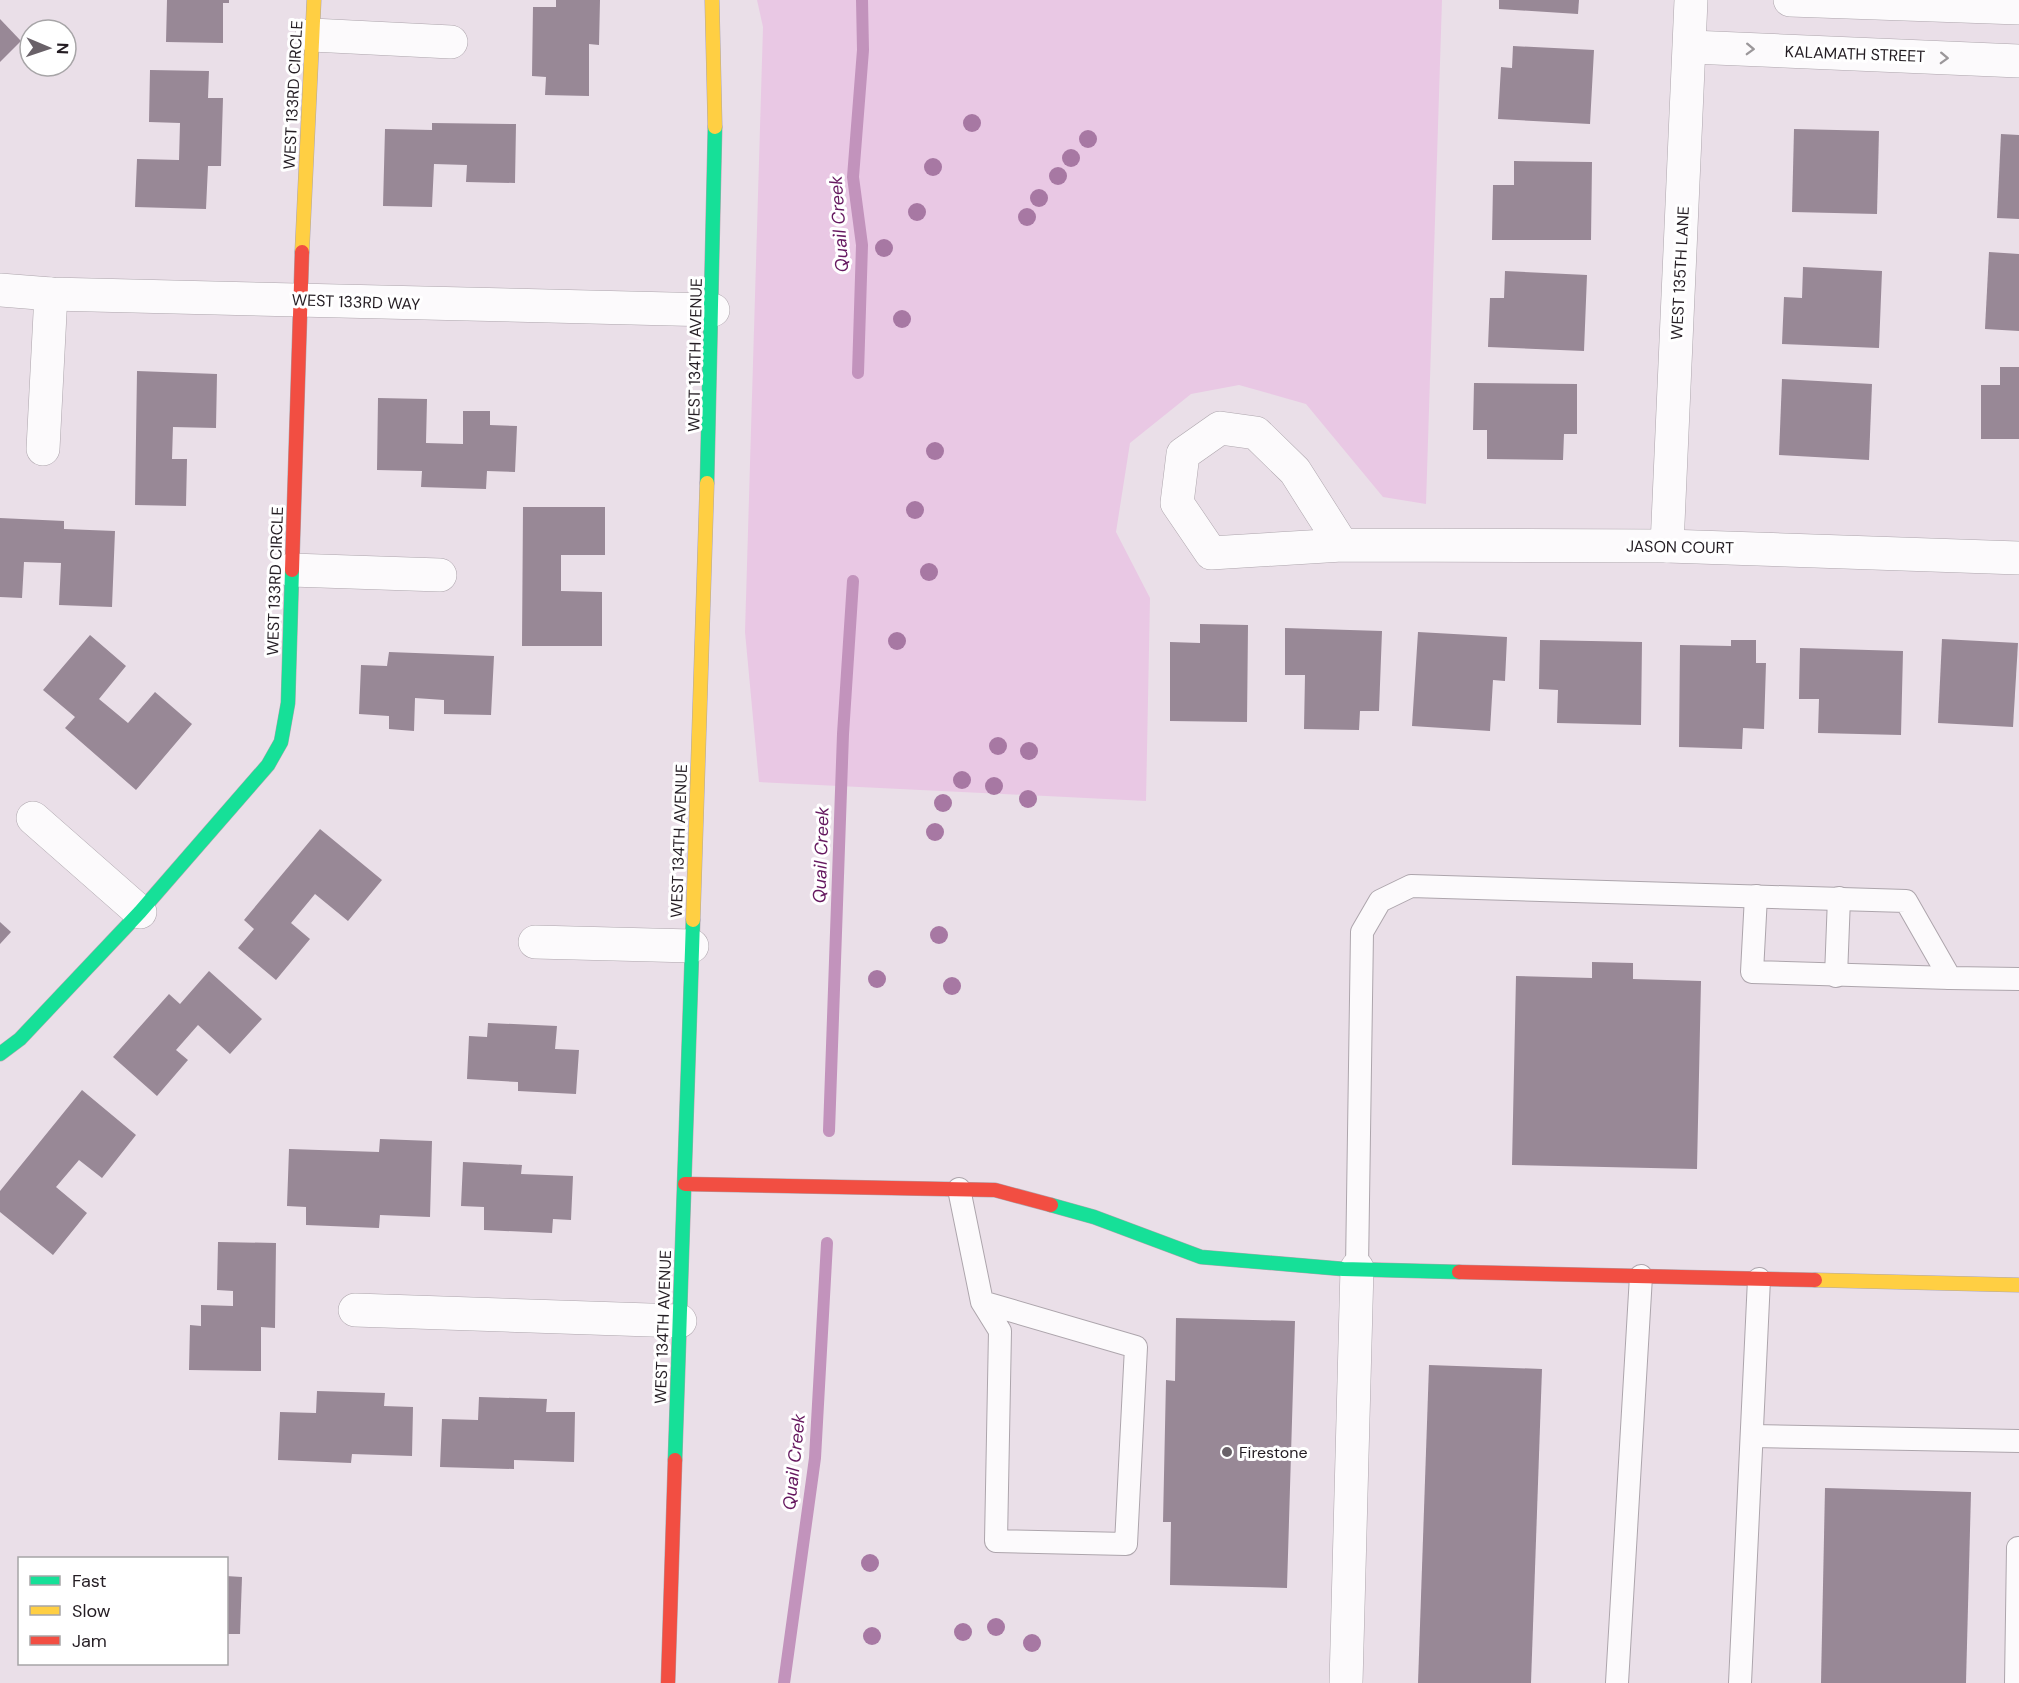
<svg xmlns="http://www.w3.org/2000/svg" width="2019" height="1683" viewBox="0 0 2019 1683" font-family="'DM Sans',sans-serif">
	<rect width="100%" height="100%" fill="#eadfe8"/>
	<path fill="#e9c8e4" d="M757 0H1442L1426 504 1383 497 1306 404 1239 385 1191 394 1130 443 1116 532 1150 598 1146 801 759 782 745 632 763 27Z"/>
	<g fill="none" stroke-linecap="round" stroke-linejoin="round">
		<g stroke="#c293bc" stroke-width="12">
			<path d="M858 373 862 245 853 177 863 50 862 0"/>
			<path d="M829 1131 843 734 853 581"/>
			<path d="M784 1683 815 1458 827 1243"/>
		</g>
	</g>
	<g fill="#988896">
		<path d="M167 0H229V3H223V43L166 42Z"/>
		<path d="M556 0H600L599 45 589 44V96L545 95 546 77 532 76 533 7H556Z"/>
		<path d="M1499 0H1579L1578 14 1499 9Z"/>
		<path d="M0 19 21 41 0 62Z"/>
		<path d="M1513 46 1594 50 1590 124 1498 119 1501 67 1512 68Z"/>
		<path d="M150 70 209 71 208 98H223L221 166H208L206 209 135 207 137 159 179 160 180 123 149 122Z"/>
		<path d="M432 123 516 124 515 183 466 182 467 165 434 164 432 207 383 206 385 129 432 130Z"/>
		<path d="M1794 129 1879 131 1877 214 1792 212Z"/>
		<path d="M2001 134 2019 135V219L1997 218Z"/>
		<path d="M1514 161 1592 162 1591 240H1492L1493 185H1514Z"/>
		<path d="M1989 252 2019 254V331L1985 329Z"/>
		<path d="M1803 267 1882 271 1879 348 1782 344 1784 297 1802 298Z"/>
		<path d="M1505 271 1587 275 1584 351 1488 347 1490 298H1504Z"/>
		<path d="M2000 367H2019V439H1981V385H2000Z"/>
		<path d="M137 371 217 374 216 428 173 427 172 459H187L186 506 135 505Z"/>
		<path d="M1782 379 1872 384 1869 460 1779 455Z"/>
		<path d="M1474 383 1577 384V434H1564L1563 460 1487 459V430H1473Z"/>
		<path d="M378 398 427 399 426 443 463 444V411H490V425L517 426 515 472 487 471 486 489 421 487 422 471 377 470Z"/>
		<path d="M523 507H605V555H561V591L602 592V646H522Z"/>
		<path d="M0 518 64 521V529L115 531 112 607 59 605 61 563 24 562 22 598 0 597Z"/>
		<path d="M1200 624 1248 625 1247 722 1170 721V642L1200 643Z"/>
		<path d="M1285 628 1382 631 1379 711H1360L1359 730 1304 729 1305 675H1285Z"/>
		<path d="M1418 632 1507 637 1505 681 1493 680 1490 731 1412 726Z"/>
		<path d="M90 635 126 666 99 699 128 723 155 692 192 724 136 790 65 728 75 717 43 690Z"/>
		<path d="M1942 639 2018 643 2013 727 1938 723Z"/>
		<path d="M1540 640 1642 642 1641 725 1557 723 1558 690 1539 689Z"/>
		<path d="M1731 640H1756V663H1766L1764 729 1743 728 1742 749 1679 747 1680 645 1731 646Z"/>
		<path d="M1800 648 1903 651 1901 735 1818 733 1819 699H1799Z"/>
		<path d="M389 652 494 656 491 715 444 714V700L415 698 414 731 389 729V716L359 714 361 665 387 666Z"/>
		<path d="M320 829 382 880 348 921 315 894 291 923 310 939 276 980 238 948 254 929 244 920Z"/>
		<path d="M0 922 11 932 0 944Z"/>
		<path d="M1592 962 1633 963V979L1701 981 1697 1169 1512 1165 1516 976 1592 978Z"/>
		<path d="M209 971 262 1019 230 1054 198 1025 176 1050 188 1060 157 1096 113 1057 169 994 180 1004Z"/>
		<path d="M488 1023 557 1026 555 1049 579 1050 576 1094 518 1091V1082L467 1079 469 1036 487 1037Z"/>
		<path d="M82 1090 136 1135 102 1178 79 1160 56 1187 87 1213 53 1255 0 1212V1191Z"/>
		<path d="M380 1139 432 1141 430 1217 380 1215 379 1228 306 1225V1207L287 1206 289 1149 379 1152Z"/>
		<path d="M463 1162 522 1165 521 1174 573 1176 571 1220 553 1219 552 1233 484 1230V1207L461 1206Z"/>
		<path d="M218 1242 276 1243 275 1328 261 1327V1371L189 1370 190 1325 201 1326V1305L233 1306V1291L217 1290Z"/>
		<path d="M1176 1318 1295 1321 1287 1588 1170 1585 1171 1522H1163L1166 1380 1175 1381Z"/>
		<path d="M1429 1365 1542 1369 1531 1683H1418Z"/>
		<path d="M317 1391 385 1393 384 1406 413 1407 412 1456 352 1454 351 1463 278 1460 280 1412 316 1413Z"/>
		<path d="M479 1397 547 1399 546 1412H575L574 1462 514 1460V1469L440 1467 442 1419 478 1420Z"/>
		<path d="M1825 1488 1971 1492 1966 1683H1821Z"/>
		<path d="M226 1576 242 1577 240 1634H226Z"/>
	</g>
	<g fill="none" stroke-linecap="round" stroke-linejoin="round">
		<g stroke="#ada5ac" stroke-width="24">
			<g id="lane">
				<path d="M1756 896 1752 972 1950 978"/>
				<path d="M1836 976 1839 898"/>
				<path d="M959 1189 982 1302 1000 1331 996 1541 1126 1544 1136 1347 982 1302"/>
				<path d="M1357 1268 1362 932 1380 901 1411 886 1906 901 1950 978 2019 979"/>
				<path d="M1752 1436 2019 1441"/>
				<path d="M1617 1683 1641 1276"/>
				<path d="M1740 1683 1759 1279"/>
				<path d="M2016 1683 2018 1548"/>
			</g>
		</g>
		<g stroke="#ada5ac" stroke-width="34">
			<g id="street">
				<path d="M1790 0 2019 8"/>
				<path d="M312 35 451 42"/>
				<path d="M1691 47 2019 61"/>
				<path d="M0 290 51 294 713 310"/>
				<path d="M43 449 51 294"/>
				<path d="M1342 545 1295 471 1256 433 1220 428 1183 454 1177 503 1211 553 1342 545 1667 546 2019 558"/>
				<path d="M1667 546 1691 0"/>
				<path d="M291 570 440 575"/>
				<path d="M33 818 140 912"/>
				<path d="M535 942 692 946"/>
				<path d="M355 1310 680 1321"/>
				<path d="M1346 1683 1357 1268"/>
			</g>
		</g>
		<g stroke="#ada5ac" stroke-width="15">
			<g id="fast">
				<path d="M707 483 715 127"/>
				<path d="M0 1054 20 1039 140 912 268 765 281 742 288 703 292 570"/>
				<path d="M1051 1205 1094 1217 1201 1257 1343 1269 1459 1272"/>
				<path d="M675 1460 693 920"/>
			</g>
		</g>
		<g stroke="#ada5ac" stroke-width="15">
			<g id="slow">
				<path d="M712 0 715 127"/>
				<path d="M302 252 314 0"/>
				<path d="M693 920 707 483"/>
				<path d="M1815 1280 2019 1285"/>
			</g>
		</g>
		<g stroke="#ada5ac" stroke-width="15">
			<g id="jam">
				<path d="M292 570 302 252"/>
				<path d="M685 1184 995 1190 1051 1205"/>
				<path d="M1459 1272 1815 1280"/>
				<path d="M668 1683 675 1460"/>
			</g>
		</g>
		<use href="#lane" stroke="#fcfafc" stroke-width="22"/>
		<use href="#street" stroke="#fcfafc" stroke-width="33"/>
		<use href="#fast" stroke="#16e098" stroke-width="14"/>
		<use href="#slow" stroke="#ffcf43" stroke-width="14"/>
		<use href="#jam" stroke="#f24e42" stroke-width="14"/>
	</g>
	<g fill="#a778a3">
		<circle cx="972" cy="123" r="9"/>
		<circle cx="1088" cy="139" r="9"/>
		<circle cx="1071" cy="158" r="9"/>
		<circle cx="933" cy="167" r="9"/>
		<circle cx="1058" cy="176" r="9"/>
		<circle cx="1039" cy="198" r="9"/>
		<circle cx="917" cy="212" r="9"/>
		<circle cx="1027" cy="217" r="9"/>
		<circle cx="884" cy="248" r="9"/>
		<circle cx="902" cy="319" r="9"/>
		<circle cx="935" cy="451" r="9"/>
		<circle cx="915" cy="510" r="9"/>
		<circle cx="929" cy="572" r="9"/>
		<circle cx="897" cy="641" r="9"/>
		<circle cx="998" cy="746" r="9"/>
		<circle cx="1029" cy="751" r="9"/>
		<circle cx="962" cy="780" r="9"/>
		<circle cx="994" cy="786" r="9"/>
		<circle cx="1028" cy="799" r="9"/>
		<circle cx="943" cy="803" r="9"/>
		<circle cx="935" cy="832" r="9"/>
		<circle cx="939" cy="935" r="9"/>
		<circle cx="877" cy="979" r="9"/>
		<circle cx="952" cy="986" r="9"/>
		<circle cx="870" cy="1563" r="9"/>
		<circle cx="996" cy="1627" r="9"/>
		<circle cx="963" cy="1632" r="9"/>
		<circle cx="872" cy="1636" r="9"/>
		<circle cx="1032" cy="1643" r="9"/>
	</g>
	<defs><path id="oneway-chevron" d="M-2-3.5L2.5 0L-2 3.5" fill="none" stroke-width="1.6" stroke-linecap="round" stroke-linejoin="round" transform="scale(1.5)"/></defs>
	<g stroke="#9b979a">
		<use href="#oneway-chevron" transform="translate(1750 49) rotate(2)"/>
		<use href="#oneway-chevron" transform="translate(1944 58) rotate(2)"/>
	</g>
	<circle fill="#696168" stroke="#fff" stroke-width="2" cx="1227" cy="1452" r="6"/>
	<g text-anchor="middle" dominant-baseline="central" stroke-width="6" stroke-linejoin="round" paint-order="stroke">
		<g font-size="16" fill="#241d23" stroke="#fff">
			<text transform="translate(1855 54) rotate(2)">KALAMATH STREET</text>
			<text transform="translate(293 95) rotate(-87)">WEST 133RD CIRCLE</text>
			<text transform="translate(1680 273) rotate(-87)">WEST 135TH LANE</text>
			<text transform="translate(356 302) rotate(2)">WEST 133RD WAY</text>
			<text transform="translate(695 355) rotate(-89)">WEST 134TH AVENUE</text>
			<text transform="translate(1680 547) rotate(1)">JASON COURT</text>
			<text transform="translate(275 581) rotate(-88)">WEST 133RD CIRCLE</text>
			<text transform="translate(679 841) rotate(-88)">WEST 134TH AVENUE</text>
			<text transform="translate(663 1327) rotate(-88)">WEST 134TH AVENUE</text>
		</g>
		<g font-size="16" fill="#241d23" stroke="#fff" text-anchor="start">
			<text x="1239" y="1452">Firestone</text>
		</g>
		<g font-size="18" font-style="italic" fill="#65185f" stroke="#fff">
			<text transform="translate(839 224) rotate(-94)">Quail Creek</text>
			<text transform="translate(821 855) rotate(-88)">Quail Creek</text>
			<text transform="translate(794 1462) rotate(-84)">Quail Creek</text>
		</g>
	</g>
	<rect x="18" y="1557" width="210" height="108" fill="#ffffff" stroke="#a7a5a7" stroke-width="1.5"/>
	<rect x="30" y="1576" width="30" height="9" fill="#16e098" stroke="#a7a5a7" stroke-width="1.5"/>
	<text x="72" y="1587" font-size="18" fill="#241d23">Fast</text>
	<rect x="30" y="1606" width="30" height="9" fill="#ffcf43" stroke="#a7a5a7" stroke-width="1.5"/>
	<text x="72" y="1617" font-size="18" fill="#241d23">Slow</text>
	<rect x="30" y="1636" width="30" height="9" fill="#f24e42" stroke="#a7a5a7" stroke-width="1.5"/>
	<text x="72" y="1647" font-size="18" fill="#241d23">Jam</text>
	<g transform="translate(48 48) rotate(92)"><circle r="28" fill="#ffffff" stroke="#a7a5a7" stroke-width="1.5"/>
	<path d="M0-4.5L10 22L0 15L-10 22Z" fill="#696168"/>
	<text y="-9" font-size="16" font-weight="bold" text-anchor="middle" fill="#241d23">N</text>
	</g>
</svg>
